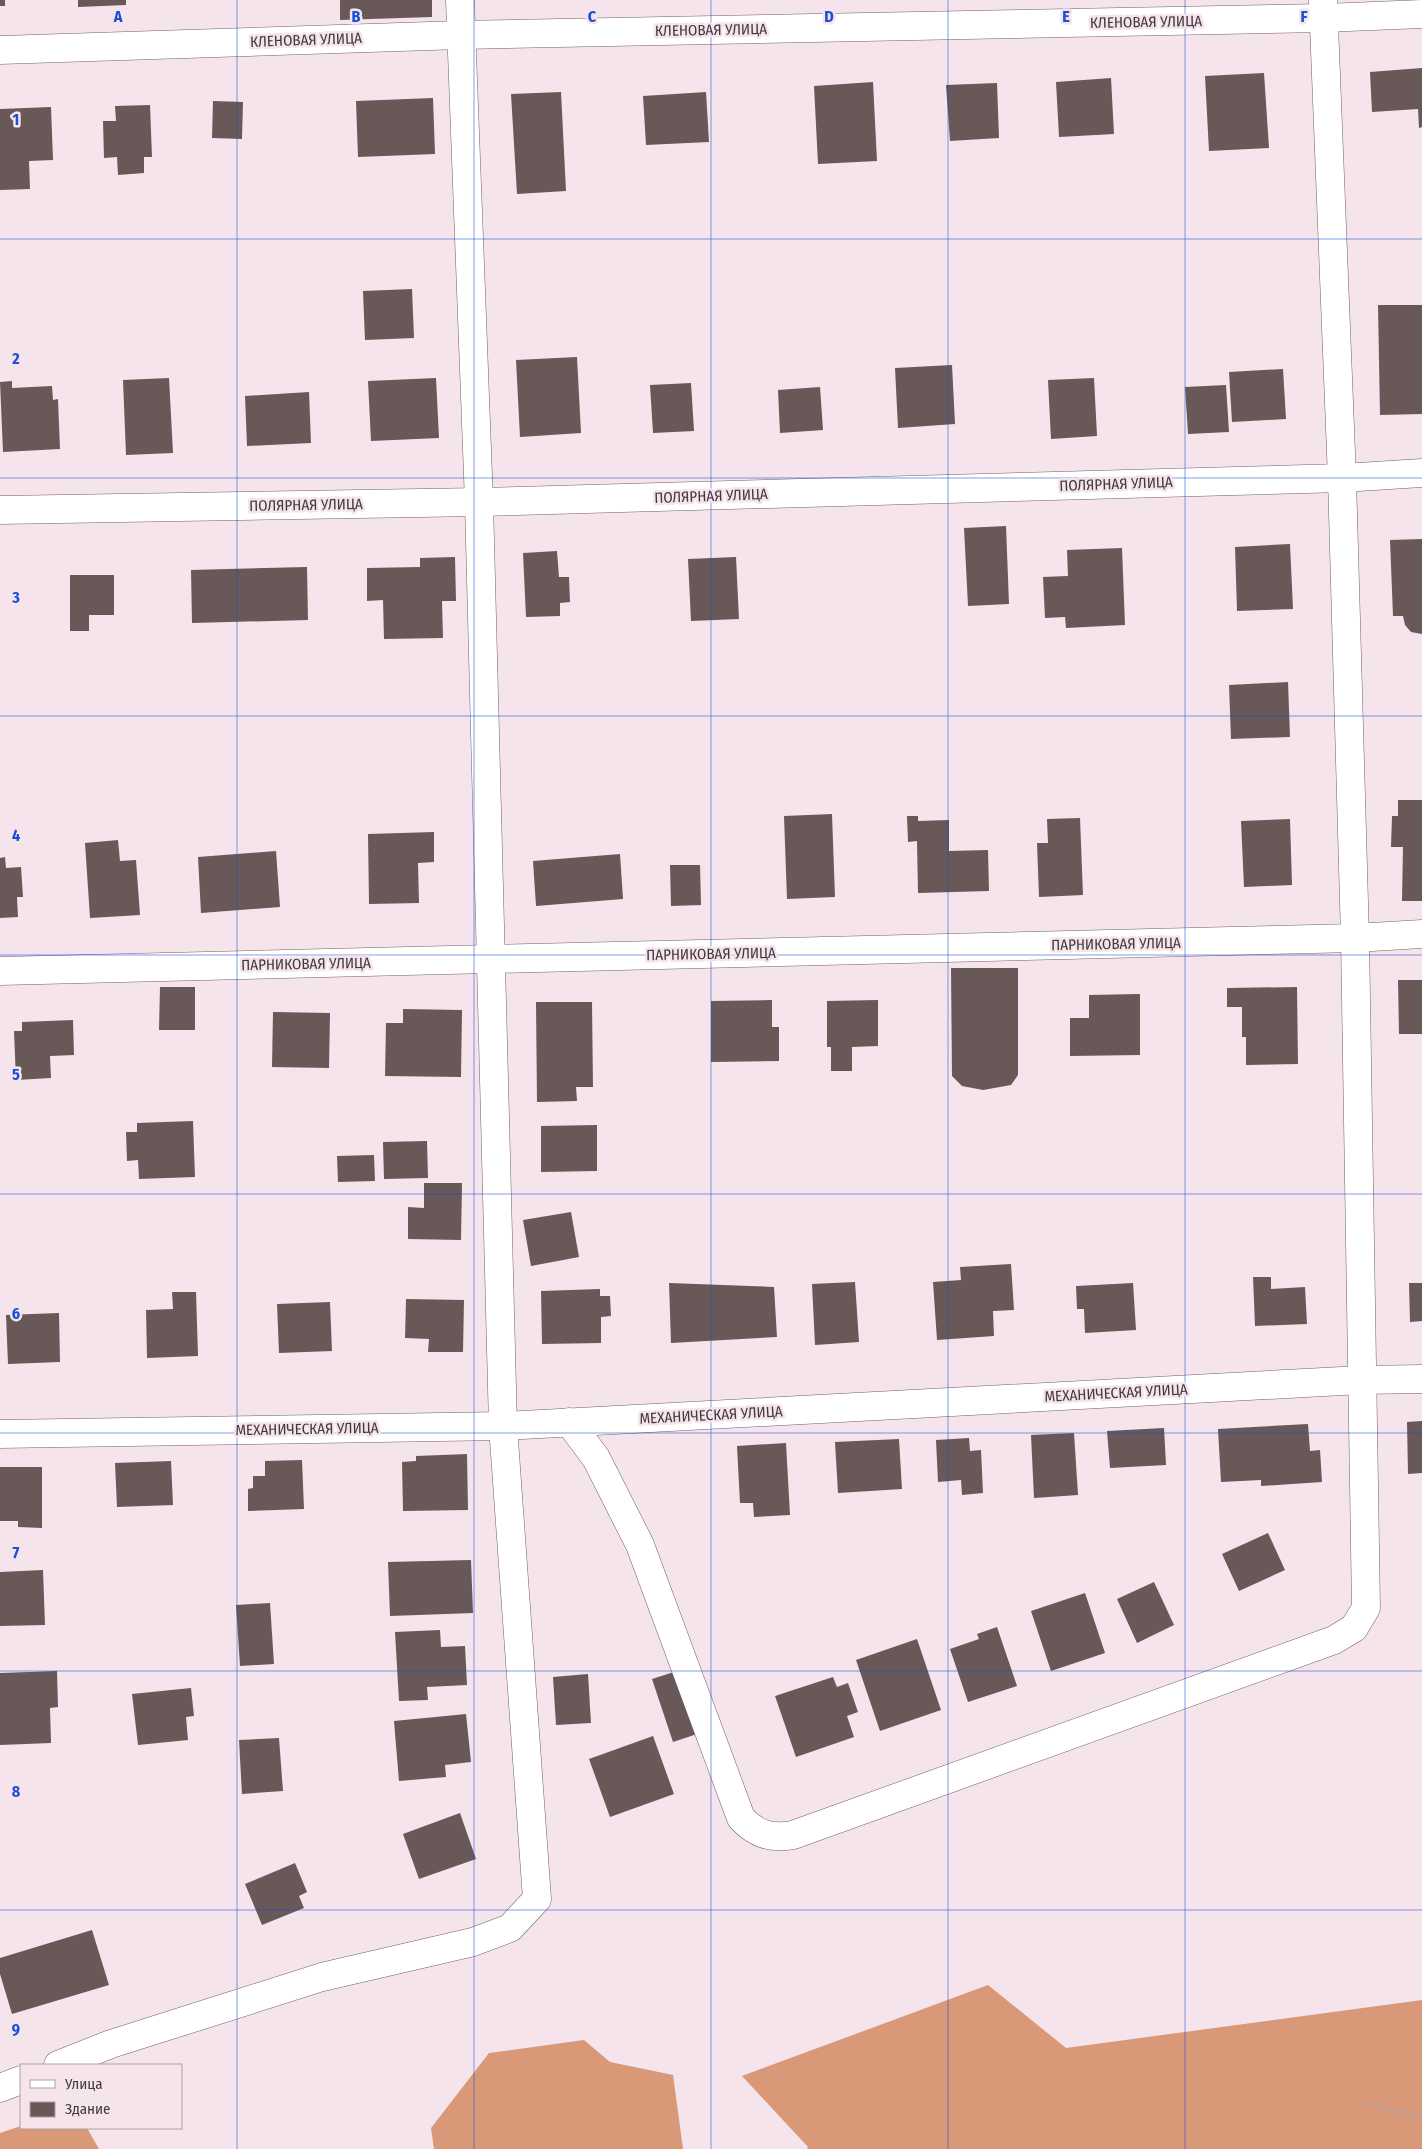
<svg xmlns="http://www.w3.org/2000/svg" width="1422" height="2149" viewBox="0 0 1422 2149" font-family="'Fira Sans Condensed',sans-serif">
	<rect width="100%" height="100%" fill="#f5e4eb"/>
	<g fill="#d99877">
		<path d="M988 1985 1066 2048 1422 2000V2149H807L808 2147 742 2076Z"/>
		<path d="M584 2040 610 2062 673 2075 683 2149H434L431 2128 489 2053Z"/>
		<path d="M21 2126V2128H87L99 2149H0V2133Z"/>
	</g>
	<g fill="#685857">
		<rect x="0" y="0" width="5" height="6"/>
		<path d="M78 0H126V5L78 7Z"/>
		<path d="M340 0H432V17L340 20Z"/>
		<path d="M1422 68V127L1419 128 1418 109 1372 112 1370 72Z"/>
		<path d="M1264 73 1269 148 1209 151 1205 76Z"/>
		<path d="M1111 78 1114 134 1059 137 1056 82Z"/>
		<path d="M873 82 877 161 818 164 814 86Z"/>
		<path d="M997 83 999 138 950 141 946 85Z"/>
		<path d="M561 92 566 191 517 194 511 94Z"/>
		<path d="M706 92 709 142 646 145 643 96Z"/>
		<path d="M433 98 435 154 358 157 356 101Z"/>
		<path d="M213 101 243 102 242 139 212 138Z"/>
		<path d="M150 105 152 157H144V173L118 175 117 157 104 158 103 121H116L115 106Z"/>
		<path d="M51 107 53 160 29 161 30 189 0 190V109Z"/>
		<path d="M412 289 414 338 365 340 363 291Z"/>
		<path d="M1378 305H1422V414L1380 415Z"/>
		<path d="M577 357 581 433 520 437 516 360Z"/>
		<path d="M952 365 955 424 898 428 895 368Z"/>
		<path d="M1283 369 1286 419 1232 422 1229 372Z"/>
		<path d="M169 378 173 453 126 455 123 380Z"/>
		<path d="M436 378 439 438 371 441 368 381Z"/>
		<path d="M1094 378 1097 436 1051 439 1048 380Z"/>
		<path d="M12 381V388L52 386 53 400 58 399 60 449 3 452 0 382Z"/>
		<path d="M691 383 694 431 653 433 650 385Z"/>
		<path d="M1226 385 1229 432 1188 434 1185 387Z"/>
		<path d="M820 387 823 430 780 433 778 390Z"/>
		<path d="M309 392 311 443 247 446 245 396Z"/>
		<path d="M1006 526 1009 604 968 606 964 528Z"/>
		<path d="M1422 539V634L1411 632 1405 625 1403 616H1393L1390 540Z"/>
		<path d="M1290 544 1293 609 1237 611 1235 547Z"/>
		<path d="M1122 548 1125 625 1066 628 1065 617 1045 618 1043 577 1068 576 1067 550Z"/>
		<path d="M557 551 559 577H569L570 602 560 603V616L526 617 523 553Z"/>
		<path d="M455 557 456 601H442L443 638 384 639 383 600 367 601V568L420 567V558Z"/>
		<path d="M736 557 739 619 691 621 688 559Z"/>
		<path d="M307 567 308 620 192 623 191 570Z"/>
		<path d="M70 575H114V615H89V631H70Z"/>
		<path d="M1288 682 1290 737 1231 739 1229 685Z"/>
		<path d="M1398 800H1422V901H1402L1403 847H1391L1392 816H1398Z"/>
		<path d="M832 814 835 897 787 899 784 816Z"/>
		<path d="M907 816H918V821L949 820V851L988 850 989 891 918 893 917 841 908 842Z"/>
		<path d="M1080 818 1083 895 1039 897 1037 843H1048L1047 819Z"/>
		<path d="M1290 819 1292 885 1244 887 1241 821Z"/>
		<path d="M434 832V862L418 863 419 903 369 904 368 834Z"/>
		<path d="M118 840 120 861 136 860 140 915 90 918 85 843Z"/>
		<path d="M276 851 280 907 201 913 198 857Z"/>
		<path d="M620 854 623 899 536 906 533 861Z"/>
		<path d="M5 857 6 868 21 867 23 897H17L18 917 0 918V858Z"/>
		<path d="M670 865H700L701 905 671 906Z"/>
		<path d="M951 968H1018V1075L1011 1085 983 1090 962 1086 952 1076Z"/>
		<path d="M1398 980H1422V1034H1399Z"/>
		<path d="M160 987H195V1030H159Z"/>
		<path d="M1297 987 1298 1064 1246 1065V1037H1242V1007H1227V988Z"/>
		<path d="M1140 994V1055L1070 1056V1018H1089V995Z"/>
		<path d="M772 1000V1027H779V1061L711 1062V1001Z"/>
		<path d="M878 1000V1046L852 1047V1071H831V1047H827V1001Z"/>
		<path d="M536 1002H592L593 1087H576L577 1101 537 1102Z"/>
		<path d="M403 1009 462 1010 461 1077 385 1076 386 1023H403Z"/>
		<path d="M273 1012 330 1013 329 1068 272 1067Z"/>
		<path d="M73 1020 74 1055 50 1056 51 1078 16 1080 14 1031H22V1022Z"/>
		<path d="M193 1121 195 1177 139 1179 138 1160 127 1161 126 1132H137V1123Z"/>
		<path d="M597 1125V1171L541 1172V1126Z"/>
		<path d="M427 1141 428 1178 384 1179 383 1142Z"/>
		<path d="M374 1155 375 1181 338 1182 337 1156Z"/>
		<path d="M424 1183H462L461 1240 408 1239V1207L424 1208Z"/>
		<path d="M571 1212 579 1257 531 1266 523 1220Z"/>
		<path d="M1011 1264 1014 1310 993 1311 994 1336 937 1340 933 1282 961 1280 960 1267Z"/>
		<path d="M1253 1277H1271V1289L1305 1287 1307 1324 1255 1326Z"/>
		<path d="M855 1282 859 1342 815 1345 812 1284Z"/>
		<path d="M669 1283 774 1287 777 1337 671 1343Z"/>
		<path d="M1133 1283 1136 1330 1085 1333 1084 1309H1077L1076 1286Z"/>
		<path d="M1409 1283H1422V1321L1410 1322Z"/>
		<path d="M600 1289V1296H610L611 1316 601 1317V1343L542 1344 541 1291Z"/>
		<path d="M172 1292H196L198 1356 147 1358 146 1310 173 1309Z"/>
		<path d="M406 1299 464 1300 463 1352H428L429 1339 405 1338Z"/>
		<path d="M330 1302 332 1351 279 1353 277 1304Z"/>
		<path d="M59 1313 60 1362 8 1364 6 1315Z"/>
		<path d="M1422 1421V1473L1408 1474 1407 1422Z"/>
		<path d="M1308 1424 1310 1451 1320 1450 1322 1482 1261 1486V1480L1221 1482 1218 1429Z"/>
		<path d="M1164 1428 1166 1465 1110 1468 1107 1431Z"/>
		<path d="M1074 1433 1078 1495 1034 1498 1031 1435Z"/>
		<path d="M969 1438 970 1451 981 1450 983 1493 962 1495 961 1480 938 1482 936 1440Z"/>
		<path d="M899 1439 902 1489 838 1493 835 1442Z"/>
		<path d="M786 1443 790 1515 754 1517 753 1503H740L737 1446Z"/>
		<path d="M467 1454 468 1510 403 1511 402 1462 416 1461V1456Z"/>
		<path d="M302 1460 304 1509 248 1511V1489L253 1488V1476H265V1461Z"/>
		<path d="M171 1461 173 1505 117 1507 115 1463Z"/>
		<path d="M0 1467H42V1528L18 1527V1521H0Z"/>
		<path d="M1268 1533 1285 1570 1239 1591 1222 1554Z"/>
		<path d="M471 1560 473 1613 390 1616 388 1562Z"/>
		<path d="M43 1570 45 1625 0 1626V1572Z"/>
		<path d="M1154 1582 1174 1625 1137 1643 1117 1599Z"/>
		<path d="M1085 1593 1105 1653 1051 1671 1031 1611Z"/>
		<path d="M270 1603 274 1664 240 1666 236 1605Z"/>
		<path d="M997 1627 1017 1686 968 1702 950 1649 979 1639 977 1634Z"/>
		<path d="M440 1630 441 1647 465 1646 467 1685 427 1687 428 1700 399 1701 395 1632Z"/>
		<path d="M917 1639 941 1710 880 1731 856 1660Z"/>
		<path d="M57 1671 58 1707 50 1708 51 1743 0 1745V1673Z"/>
		<path d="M677 1671 697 1734 673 1742 652 1679Z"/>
		<path d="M588 1674 591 1723 556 1725 553 1677Z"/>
		<path d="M833 1677 837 1687 848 1683 858 1712 847 1716 854 1737 796 1757 775 1696Z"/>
		<path d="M191 1688 194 1716 186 1717 188 1740 138 1745 132 1694Z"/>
		<path d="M466 1714 471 1762 445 1765 446 1777 399 1781 394 1721Z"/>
		<path d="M653 1736 674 1794 610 1817 589 1759Z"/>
		<path d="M279 1738 283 1791 242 1794 239 1740Z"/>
		<path d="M460 1813 476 1859 419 1879 403 1834Z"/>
		<path d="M295 1863 307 1892 299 1896 304 1908 262 1925 245 1884Z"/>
		<path d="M92 1930 109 1985 12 2014 0 1974V1958Z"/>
	</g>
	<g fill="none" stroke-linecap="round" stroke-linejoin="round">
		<g stroke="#706167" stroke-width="29">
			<g id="minor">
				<path d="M0 50 461 35 1324 18 1422 14"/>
				<path d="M0 510 479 502 1342 478 1422 473"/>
				<path d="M0 971 1355 938 1422 934"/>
				<path d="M569 1422 596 1458 640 1545 741 1818C756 1834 771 1839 793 1835L1334 1640 1354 1628 1366 1608 1355 938 1342 478 1323 0"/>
				<path d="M0 1434 503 1426 1361 1380 1422 1379"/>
				<path d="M58 2065 111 2044 322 1977 473 1942 510 1928 537 1899 503 1426 479 502 460 0"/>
				<path d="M0 2088 21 2080"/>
			</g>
		</g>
		<path stroke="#b5a7ad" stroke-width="3" stroke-dasharray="2.5 2.5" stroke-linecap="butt" d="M1365 2103 1422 2117"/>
		<use href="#minor" stroke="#fff" stroke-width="28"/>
	</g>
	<path fill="none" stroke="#1d4ed8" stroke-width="1" stroke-opacity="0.55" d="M237 0V2149M474 0V2149M711 0V2149M948 0V2149M1185 0V2149M0 239H1422M0 478H1422M0 716H1422M0 955H1422M0 1194H1422M0 1433H1422M0 1671H1422M0 1910H1422"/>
	<g text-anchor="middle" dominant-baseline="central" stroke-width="5" stroke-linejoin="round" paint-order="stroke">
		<g font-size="15" fill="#413a3d" stroke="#f5e4eb">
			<text transform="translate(1146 22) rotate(-1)">КЛЕНОВАЯ УЛИЦА</text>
			<text transform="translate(711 30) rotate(-1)">КЛЕНОВАЯ УЛИЦА</text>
			<text transform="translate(306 40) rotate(-2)">КЛЕНОВАЯ УЛИЦА</text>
			<text transform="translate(1116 484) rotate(-2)">ПОЛЯРНАЯ УЛИЦА</text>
			<text transform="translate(711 496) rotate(-2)">ПОЛЯРНАЯ УЛИЦА</text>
			<text transform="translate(306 505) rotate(-1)">ПОЛЯРНАЯ УЛИЦА</text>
			<text transform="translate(1116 944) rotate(-1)">ПАРНИКОВАЯ УЛИЦА</text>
			<text transform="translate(711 954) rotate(-1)">ПАРНИКОВАЯ УЛИЦА</text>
			<text transform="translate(306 964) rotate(-1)">ПАРНИКОВАЯ УЛИЦА</text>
			<text transform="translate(1116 1393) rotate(-3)">МЕХАНИЧЕСКАЯ УЛИЦА</text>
			<text transform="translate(711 1415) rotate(-3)">МЕХАНИЧЕСКАЯ УЛИЦА</text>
			<text transform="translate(307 1429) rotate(-1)">МЕХАНИЧЕСКАЯ УЛИЦА</text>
		</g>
	</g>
	<g font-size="16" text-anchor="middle" font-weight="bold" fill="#1d4ed8" stroke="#f5e4eb" stroke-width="5" stroke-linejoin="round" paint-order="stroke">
		<text x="118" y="22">A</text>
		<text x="356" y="22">B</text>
		<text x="592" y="22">C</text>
		<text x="829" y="22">D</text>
		<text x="1066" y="22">E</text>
		<text x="1304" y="22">F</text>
		<text x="16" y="125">1</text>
		<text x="16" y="364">2</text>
		<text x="16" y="603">3</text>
		<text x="16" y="841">4</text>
		<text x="16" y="1080">5</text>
		<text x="16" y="1319">6</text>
		<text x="16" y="1558">7</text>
		<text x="16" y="1797">8</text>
		<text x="16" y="2035">9</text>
	</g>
	<rect x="20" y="2064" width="162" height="65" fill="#f5e4eb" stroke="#ada0a5"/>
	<rect x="30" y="2080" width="25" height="8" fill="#ffffff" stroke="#ada0a5"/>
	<text x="65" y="2089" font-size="15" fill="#413a3d">Улица</text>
	<rect x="30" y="2102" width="25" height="15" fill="#685857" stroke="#ada0a5"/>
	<text x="65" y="2114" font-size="15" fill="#413a3d">Здание</text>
</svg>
